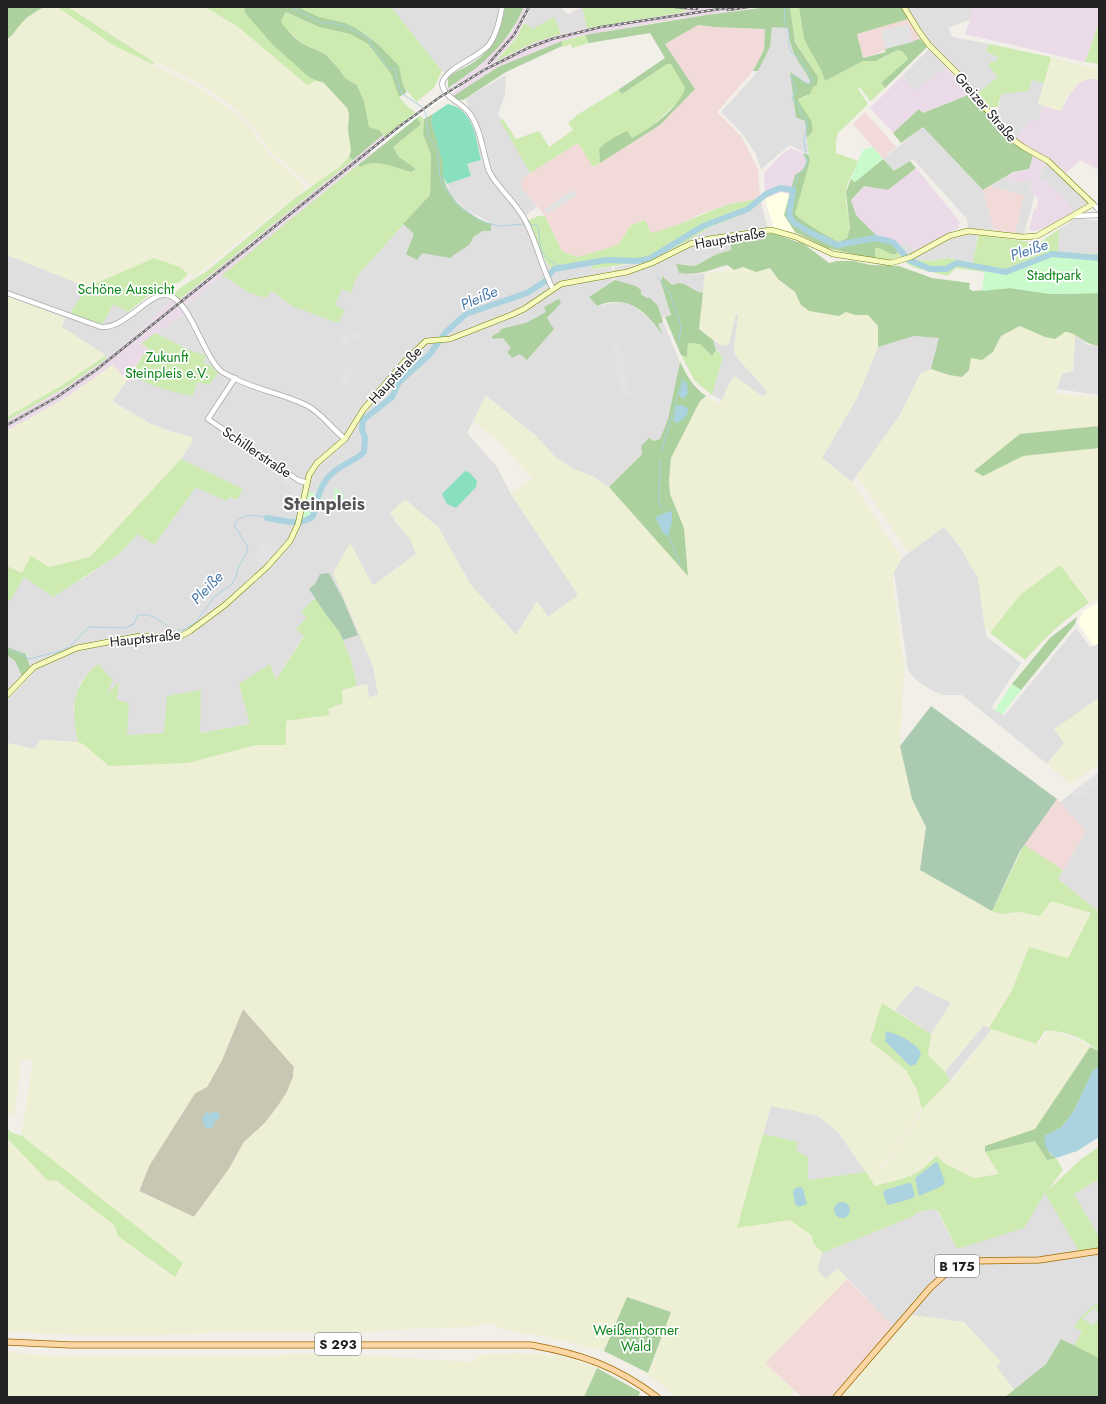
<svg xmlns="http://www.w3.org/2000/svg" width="1106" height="1404" viewBox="0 0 1106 1404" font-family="Jost,sans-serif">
	<rect width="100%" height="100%" fill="#f2efe9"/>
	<g fill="#e0dfdf">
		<path d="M391 7H502L500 18 489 45 448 73 442 71Z"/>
		<path d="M531 7H560L568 14 582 7 587 28 561 34 554 18 533 30 524 23Z"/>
		<path d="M906 7H974L971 19 948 28 953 37 989 44 986 51 999 58 995 63 998 77 978 93 950 64 915 91 902 76 933 45 922 34Z"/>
		<path d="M772 26 788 27 789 44 802 68 809 76 810 81 808 84 790 72 805 121 809 153 803 152 790 145 761 169 755 152 741 132 721 112 758 71 770 47Z"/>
		<path d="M506 75 505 95 498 114 530 173 521 180 522 188 537 207 525 216 536 240 541 256 551 268 590 264 593 269 612 267 613 282 589 297 597 306 617 302 631 304 654 323 662 333 658 323 663 322 680 362 668 419 660 439 654 441 649 438 641 446 642 453 609 487 594 477 574 469 555 457 537 437 486 396 467 433 497 467 511 494 579 595 548 617 537 601 516 635 471 585 438 527 393 519 410 539 416 554 373 586 351 544 378 694 369 698 367 684 357 686 351 660 339 631 302 611 307 617 304 635 276 680 270 664 250 724 199 733 201 691 164 733 127 735 117 700 119 683 106 696 91 670 80 683 73 708 78 742 40 740 35 749 7 743V701L35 671 30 667 27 654 7 647V599L10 600 24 577 81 580 118 555 138 534 154 545 196 487 237 500 243 489 181 459 193 440 192 437 172 432 151 424 112 401 127 380 129 382 135 376 138 379 193 395 197 381 218 372 203 363 206 355 191 351 155 333 183 314 186 305 222 275 250 293 272 291 292 306 335 305 342 289 351 292 357 276 430 195 491 231V223L466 210 450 194 447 184 471 176 467 164 481 160 466 98Z"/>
		<path d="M1032 80 1044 83 1038 104 1044 106 1039 121 1015 140 997 119 1001 94 1027 91Z"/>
		<path d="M923 127 983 190 994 230 978 229 974 263 947 258 932 261 914 260 899 246 905 241 919 255 958 235 969 233 967 219 913 159 894 171 883 159Z"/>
		<path d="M1044 162 1079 193 1088 204 1073 212 1064 197 1039 179Z"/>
		<path d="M1008 174 1010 183 1033 181 1030 191 1035 195 1024 234 1015 233 1024 196 991 186Z"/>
		<path d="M761 201 768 230 760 229 731 235 732 250 717 254 695 266 684 264 689 275 705 273 703 293 672 285 662 276 661 283 671 315 662 318 658 306 641 293V290L636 286 615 280 614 267 648 261 660 255 710 227 739 216Z"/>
		<path d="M1076 218 1099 221V254L1057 252 1059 229Z"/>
		<path d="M7 255 87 287 102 325 113 303 134 316 157 299 162 297 171 300 143 329 107 358 101 352 61 327 65 318 7 296Z"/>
		<path d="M736 314 738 315 734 351 738 359 763 386 767 391 764 397 735 377 731 380 722 400 712 395 723 357 716 350 713 340 719 344Z"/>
		<path d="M1075 335 1088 345 1099 346V395L1057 389 1062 374 1073 371Z"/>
		<path d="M914 336 940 338 931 369 920 374 900 415 852 482 822 458 857 398 878 347Z"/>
		<path d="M944 526 960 547 978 578 986 636 1021 663 991 708 1004 716 1076 628 1090 647 1099 643V698L1055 729 1064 743 1047 764 962 695H943L931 690 915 679 908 670 894 572 902 558Z"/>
		<path d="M7 655 15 660 22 676 7 692Z"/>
		<path d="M1099 772V912L1058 879 1086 831 1060 802Z"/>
		<path d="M916 985 951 1003 931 1034 895 1010Z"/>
		<path d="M984 1025 992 1029 950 1081 945 1072Z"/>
		<path d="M771 1105 818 1116 838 1132 866 1172 808 1180V1157L796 1151 798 1142 763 1134Z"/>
		<path d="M1099 1179V1237L1074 1194Z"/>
		<path d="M1045 1192 1080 1253 1099 1248V1306L1098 1303 1074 1327 1082 1332 1074 1346 1061 1339 1046 1364 1015 1391 996 1366 1001 1362 964 1322 912 1315 898 1331 838 1269 826 1280 817 1270 822 1253 914 1216 915 1213 932 1209 937 1211 957 1249Z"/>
	</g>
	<g fill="#f2dad9">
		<path d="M908 19 920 39 863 58 857 34Z"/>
		<path d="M698 25 715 27 765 29 764 50 753 71 717 112 741 136 758 169 760 197 747 202 732 203 698 215 673 228 651 233 645 220 631 225 618 245 577 257 562 251 545 216 522 188 521 180 551 158 578 143 593 167 660 125 695 89 665 44Z"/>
		<path d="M865 112 896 147 883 159 853 124Z"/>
		<path d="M991 186 1024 196 1015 233 994 230 983 190Z"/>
		<path d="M1057 799 1086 831 1063 870 1024 845Z"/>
		<path d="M847 1279 893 1326 831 1397H802L765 1363Z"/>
	</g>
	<g fill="#ebdbe8">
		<path d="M524 7H531L517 36 497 60 535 42 561 34 587 28 685 12V9L666 7H751V8L640 25 562 41 498 67 453 96 448 88 467 75 512 31Z"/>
		<path d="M974 7H1099V22L1085 62 965 34Z"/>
		<path d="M946 67 971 94 923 113 919 109 893 133 870 108 902 76 915 91Z"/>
		<path d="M1087 79H1099V170L1080 160 1066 173 1051 159 1027 148 1015 140 1031 119 1039 121 1044 106 1061 111 1072 90 1079 83Z"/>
		<path d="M383 135 388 140 186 305 188 308 183 314 142 344 148 348 131 373 135 376 129 382 112 365 68 397 7 431V421L71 384 107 358 143 329 171 300 175 303 179 300Z"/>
		<path d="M791 148 803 153 807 162 802 170 795 175 791 195 781 192 765 199 764 173 781 155Z"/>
		<path d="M1033 155 1044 162 1039 179 1047 182 1064 197 1073 212 1047 228 1032 231 1029 229 1034 209 1036 210 1038 204 1037 197 1030 191 1033 181 1010 183 1008 174 1029 169Z"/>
		<path d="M916 168 960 222 958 228 915 251 905 241 899 246 894 242 877 236 856 215 851 200 864 186 888 190Z"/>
	</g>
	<g fill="#ffffe5">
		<path d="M781 192 791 195 784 215 795 232 774 230 765 199Z"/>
		<path d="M1099 602V643L1094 646 1078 623 1083 611Z"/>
	</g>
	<path fill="#c7c7b4" d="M243 1008 294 1067 293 1077 287 1092 278 1106 264 1124 244 1142 229 1169 194 1217 139 1191 149 1166 195 1093 207 1087 222 1060Z"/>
	<g fill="#eef0d5" fill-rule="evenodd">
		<path d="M44 7H57L113 45 197 86 234 112 252 130 269 154 299 180 303 185 304 190 196 275 188 274 180 267 154 258 87 287 7 255V39L12 37 20 24 33 13Z"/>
		<path d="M68 7H205L237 26 307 85 318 80 324 83 347 108 349 114 348 130 351 150 349 157 338 168 317 183 311 185 271 152 254 128 236 109 197 82 149 59Z"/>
		<path d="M1051 57 1087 67H1099V79H1087L1079 83 1066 99 1061 111 1038 104Z"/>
		<path d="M743 267 756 272 770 267 778 279 795 292 801 305 811 311 839 316 846 312 855 315H868L878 326V347L857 398 822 458 852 482 902 558 894 572 893 584 904 666 900 746 912 799 926 827 920 870 992 911 1001 914 1019 912 1040 916 1051 901 1091 913 1068 958 1029 947 1012 990 989 1028 984 1025 945 1072 928 1055 931 1034 951 1003 916 985 895 1010 882 1003 870 1041 906 1070 917 1090 922 1108 891 1155 876 1169 867 1174 838 1132 818 1116 771 1106 737 1228 790 1220 811 1235 814 1244 822 1253 817 1270 826 1279 838 1268 847 1279 765 1363 794 1390 790 1397H676L657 1381 648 1376 671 1312 627 1297 604 1351 539 1335 517 1333 490 1324 468 1327 410 1329 336 1334 257 1331 159 1335H77L7 1332V1138L48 1181 56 1179 114 1225 118 1236 174 1277 183 1263 21 1136 33 1061 22 1059 14 1115H7V743L35 749 40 740 78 742 188 763 256 745H286V721L288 720 330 715 328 709 343 703 342 690 367 684 369 698 378 694 374 669 333 573 350 543 373 586 416 554 410 539 390 513 405 499 438 527 471 585 516 635 537 601 548 617 578 595 511 494 532 479 501 443 473 421 486 396 537 437 555 457 574 469 594 477 609 487 688 575 684 528 670 494 669 480 671 458 700 401 706 396 720 404 731 380 735 376 761 396 766 395 767 391 763 386 738 359 734 351 738 315 736 314 729 344 726 346 719 344 699 329 705 273 734 270ZM243 1009 294 1067 293 1077 287 1092 278 1106 264 1124 244 1142 229 1169 194 1217 139 1191 149 1166 195 1093 207 1087 222 1060Z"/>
		<path d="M7 296 65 318 62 327 101 352 105 356 61 386 7 417Z"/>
		<path d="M1020 326 1045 337 1055 339 1065 332 1073 333 1075 335 1073 371 1062 374 1055 394 1099 397V426L1020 434 983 476 1023 456 1099 448V597L1089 603 1060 566 1020 595 990 633 985 627 978 578 960 547 944 527 908 553 860 480 856 477 900 415 920 374 931 369 949 375 971 358 993 352 1001 336Z"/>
		<path d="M112 365 127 380 112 402 151 424 172 432 192 437 193 440 181 459 90 557 22 573 7 566V431L68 396Z"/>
		<path d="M1099 698V764L1070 784 1047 764 1064 743 1054 729Z"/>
		<path d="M992 1029 1038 1044 1048 1032 1054 1031 1082 1041 1090 1047 1035 1129 985 1152 999 1174 974 1178 945 1164 937 1156 931 1159 920 1171 905 1178 875 1186 868 1175 885 1164 891 1157 924 1108 956 1076Z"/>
		<path d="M911 1315 964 1322 1001 1362 996 1366 1015 1391 1005 1397H840Z"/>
		<path d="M7 1352 38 1355 149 1356H262L321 1353 474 1362 477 1357 481 1355 517 1353 562 1356 597 1368 584 1397H7Z"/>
	</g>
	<g fill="#cdebb0">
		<path d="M57 7H68L155 63 152 64 113 45Z"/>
		<path d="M205 7H244L245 13 310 78 318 80 307 85 237 26Z"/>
		<path d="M298 7H391L442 71 434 88 416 102 403 85 399 66 378 44 356 28 345 23 319 17Z"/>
		<path d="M582 7H666L685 9V12L587 28Z"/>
		<path d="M790 7H799L804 39 821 70 825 81 863 61 882 59 898 50 903 52 908 59 881 83 885 88 871 101 869 100 860 87 858 89 868 104 838 133 836 140V153L858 161C855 171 848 180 846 190 843 205 859 236 840 242 831 238 799 220 795 214L810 161 807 138 813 131 811 120 798 102V99L807 96 818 77 795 41Z"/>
		<path d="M286 12 319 27 350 34 368 44 391 74 399 97 407 106 424 119 423 134 431 155 430 195 357 276 351 293 342 289 335 305 345 310 338 323 292 306 272 291 266 298 250 293 222 275 358 165 360 167C376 158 395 168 411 172L416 169 398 156 393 147 420 124 417 118 388 140 379 130 369 127 364 101 357 85 345 78 339 69 325 54 303 44 281 24V20Z"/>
		<path d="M554 17 561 34 535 42 496 61 517 37 524 23 533 29Z"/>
		<path d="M1099 22V64L1085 62Z"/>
		<path d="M585 35 589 43 572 48 571 44 562 47V41Z"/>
		<path d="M989 44 1051 57 1044 83 1032 80 1028 91 1001 94 998 107H989L978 93 998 77 988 65 992 61 995 62 999 58 986 51Z"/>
		<path d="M667 64H671L685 88 683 97 653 125 640 135 599 149 600 163 593 167 578 143 530 173 500 120 503 119 516 139 539 131 549 147 573 130 568 123 577 115 618 90 622 94Z"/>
		<path d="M349 157 353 160 179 300 173 295 181 287 207 271 295 198 338 168Z"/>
		<path d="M760 197 761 201 739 216 710 227 689 240 648 261 593 269 590 264 551 268C539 254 535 237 527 221L538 216H545L562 251 577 257 618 245 631 225 645 220 651 233C677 227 701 214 727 205 738 201 747 203 760 197Z"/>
		<path d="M1059 229 1058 252 1099 254V260L1051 257 1006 272 985 268 984 272 956 268 948 276 915 268 906 263 914 260 932 261 947 258 973 263 978 235 1039 243Z"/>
		<path d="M875 248C883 247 888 253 896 254L901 248 907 255 890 260 875 259Z"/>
		<path d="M154 258 180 267 188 274 180 282 153 292 128 312 113 304 102 325 69 315 87 287Z"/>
		<path d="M155 333 191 351 206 355 203 363 214 367V370L219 372 209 385 197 382 193 396C171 392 149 386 131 374L148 348 141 344Z"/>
		<path d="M688 343 700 344 711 356 716 350 723 357 712 395 695 381 681 355 687 357Z"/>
		<path d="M105 356 107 358 71 384 7 421V417L61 386Z"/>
		<path d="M181 459 243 489 237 500 230 497 226 501 196 487 154 545 138 534 118 555 53 597 24 577 10 601 7 599V566L22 573 31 556 49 567 90 557Z"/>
		<path d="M1060 565 1089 603C1064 619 1045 638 1025 660L990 633 1020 595Z"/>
		<path d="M315 598 339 631 351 660 357 686 342 690 343 703 328 709 330 715 286 721V745H256L188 763 109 766 83 744 78 742C71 710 71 687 98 664L113 680 106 695 119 682 117 700 129 703 127 735 164 733 167 696 201 690 200 733 250 724 239 684 270 664 276 680 304 636 296 629 307 617 301 612Z"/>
		<path d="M1024 845 1063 870 1058 879 1099 912V1051C1093 1048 1089 1043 1083 1040 1071 1034 1058 1030 1045 1031L1036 1044 989 1028 1012 990 1029 947 1068 958 1091 913 1051 901 1040 916 1019 912 1001 914 992 911Z"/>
		<path d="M882 1003 931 1034 928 1055 945 1072 950 1081 922 1109 917 1090 906 1070 870 1041Z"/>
		<path d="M7 1127 10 1132 22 1136 183 1263 175 1277 118 1236 114 1225 56 1180 48 1181 7 1138Z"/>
		<path d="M763 1134 798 1142 796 1151 808 1157V1180L866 1172 875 1186C890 1182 905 1179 918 1172 925 1168 930 1160 937 1156L945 1164 974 1178 999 1174 985 1152 1035 1141 1047 1160 1056 1158 1063 1170 1048 1190 1081 1159 1099 1147V1179L1074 1194 1099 1237V1248L1080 1253 1045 1193 1024 1228 957 1249 938 1211 932 1209 915 1213 914 1216 822 1253 814 1244 811 1235 790 1220 737 1228Z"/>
		<path d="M1097 1303 1099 1306V1358L1074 1346 1082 1332 1074 1327 1082 1316Z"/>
	</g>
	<g fill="#add19e">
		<path d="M7 7H44C35 12 26 17 20 25 15 30 14 35 7 39Z"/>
		<path d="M244 7H298L319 17 345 23 356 28 378 44 399 66 403 85 407 92 399 97 391 74 368 44 350 34 319 27 286 12 281 20 282 24 295 38 303 44 325 54 339 69 345 78 357 85 364 101 369 127 379 130 383 135 353 160 349 157 351 150 348 130 349 114 347 108 324 83 310 78 273 45 245 13Z"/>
		<path d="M505 7H524C506 46 483 65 448 88V78C454 72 461 70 469 65 492 52 501 33 505 7Z"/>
		<path d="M768 7H790L795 42 818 77 817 85 813 87 810 94 798 99 799 102 811 120 813 131 807 138 805 121 796 117 790 72 808 84 810 81C808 75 805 72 802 67 793 54 789 43 788 28L772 27 770 47 758 71H753L764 50 765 29 715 27 698 25 665 44 695 89 660 125 600 163 599 149C608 140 616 136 627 131L632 138C649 130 681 106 685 88L671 64H667L622 94 618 90 665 58 650 33 589 43 585 35 706 15Z"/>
		<path d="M799 7H901L908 19 857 34 863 58 886 52 885 49 920 39 927 47 885 88 881 83 908 59 903 52 898 50 876 61H863L825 81 821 70 804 39Z"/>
		<path d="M562 41V46L506 72 463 100H459L453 96 498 67Z"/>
		<path d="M971 94 1009 141 1033 155 1029 169 1013 172 983 190 923 127 901 143 893 133 919 109 923 113Z"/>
		<path d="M433 114 431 121C435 135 441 149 443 163 443 167 443 171 443 175 447 199 470 217 491 224V231H482L473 237C471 248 457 251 450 258L422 253 417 260 406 254 414 234 403 224 430 195 431 155 423 134 424 119Z"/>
		<path d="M417 118 421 124 393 147 398 156 416 169 411 172C395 168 376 158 360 167L358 165Z"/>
		<path d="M803 153 809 155 810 161 795 214C799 220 831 238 839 242L847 238 850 228 846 192 851 179 855 182 883 159 894 171 910 161 916 168 888 190 864 186 851 200 856 215 877 236 894 242 901 248 896 254C888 255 883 247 875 248V259L827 248 795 232 784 215 795 175 802 170 807 162Z"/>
		<path d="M760 233 774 234 804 244 829 263 837 261H853L871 265 899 266 932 278 970 283 969 289 973 291 1010 288 1051 294 1099 293V346C1082 344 1079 333 1065 332L1055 339 1045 337 1020 326 1001 336 993 352 982 360 971 358 969 370 962 377 949 375 931 369 939 338 914 336 878 347V326L868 315H855L846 312 839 316 809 311 801 305 795 292 778 279 770 268 756 272 743 267 734 270 727 265C710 270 697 276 679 273L676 264 695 266 717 254 731 250V235Z"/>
		<path d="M662 276 672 285C686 279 690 291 703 293L699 329 713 340 716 350 712 356 700 344 688 343 687 357 681 355 665 317 671 315 661 283Z"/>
		<path d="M615 280 636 286 641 290V294L647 298H650L658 306 663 322 658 324 663 335C646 312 628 293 597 306L589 297Z"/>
		<path d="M559 299 561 303 547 318 554 329 527 360 520 354 512 358 507 352 511 348 503 338 493 339 492 336 500 332 501 329 526 323 546 312 544 307Z"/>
		<path d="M680 362C687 376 693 387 706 396L700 401 671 458 669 480 670 494 684 528 688 576 609 487 642 454 641 446 649 438 654 441 660 439 668 419Z"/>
		<path d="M1099 426V448L1023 456 983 476 974 471 1020 434Z"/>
		<path d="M1077 617 1075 624 1021 690 1012 684 1050 638Z"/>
		<path d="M7 647 26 654 30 667 22 676 15 661 7 655Z"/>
		<path d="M1090 1047 1099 1051 1098 1067 1093 1071 1074 1111 1062 1127 1045 1136 1050 1154 1056 1158 1047 1160 1035 1141 985 1152V1146L1035 1129Z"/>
		<path d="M627 1297 671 1312 648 1373 604 1351Z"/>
		<path d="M1061 1339 1099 1358V1397H1005L1046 1364Z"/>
		<path d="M597 1368 640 1392 638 1397H584Z"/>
	</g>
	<g fill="#aacbaf">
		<path d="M329 573 343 599 358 635 343 640 339 631 327 616 309 589 315 584 320 574Z"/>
		<path d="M931 706 1057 799 1020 851 992 911 920 870 926 827 912 799 900 746Z"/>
	</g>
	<g fill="#c8facc">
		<path d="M873 147 883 159 855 182 851 179 863 150Z"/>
		<path d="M1051 256 1099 260V293L1051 294 1010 288 982 291 985 268 1006 272Z"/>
		<path d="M335 488 345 496 338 505 333 503Z"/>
		<path d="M316 492 313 496 311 514 303 519 308 493Z"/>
		<path d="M1012 684 1021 690 1002 715 995 710Z"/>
	</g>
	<g fill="#88e0be">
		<path d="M448 104C474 109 476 139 481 160L467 164 471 176 447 184 443 177V163L431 121 433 114Z"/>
		<path d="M465 471 470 473 477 481 476 487 456 508 447 504 442 494Z"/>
	</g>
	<g fill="#e2e2e2">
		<path d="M908 24 913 42 885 49 881 31Z"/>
		<path d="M573 189 577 195 547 214 544 210Z"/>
		<path d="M355 330 362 335 359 340 356 341 352 338 347 346 336 340 341 332 350 338Z"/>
		<path d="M615 343 621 347 624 355 625 375 631 393 623 396 616 374V357L612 348 615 347Z"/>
		<path d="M346 368 355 374 346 385 339 378 346 373 343 371Z"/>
		<path d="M286 475 302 487 298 501 288 499 292 488 282 482Z"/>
		<path d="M260 541 270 546 272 543 280 547 263 566 255 557Z"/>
		<path d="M1096 774 1099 777V784L1077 800 1071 793Z"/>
		<path d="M1096 1307 1099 1320 1092 1325 1082 1318Z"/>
	</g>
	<g fill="#aad3df">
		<path d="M684 380 687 383 688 393 684 399 680 397 679 394Z"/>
		<path d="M681 405 688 408C689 415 683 420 677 423L673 421 676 406Z"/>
		<path d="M670 511 672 512V522L668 536 663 533 655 517Z"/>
		<path d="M886 1031C897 1034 918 1043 921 1054L916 1064 911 1066 908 1064 885 1041Z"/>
		<path d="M1098 1067 1099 1068V1137L1077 1151 1056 1158C1048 1152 1043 1146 1045 1136L1062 1127 1074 1111 1093 1070Z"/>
		<path d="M207 1111 210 1114 216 1111 219 1113 220 1117 215 1121 212 1128H205L202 1118Z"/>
		<path d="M936 1162 938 1163 945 1182 942 1186 919 1196 915 1178Z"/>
		<path d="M908 1183H911L915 1195 913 1198 889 1205 887 1204 883 1193 885 1190Z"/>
		<path d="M801 1187 803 1189 807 1204 799 1207 795 1204 793 1192 795 1188Z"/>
		<circle cx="842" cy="1210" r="8"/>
	</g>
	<path fill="#fff" d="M457 84 459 88 424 112 371 153 368 150 421 108Z"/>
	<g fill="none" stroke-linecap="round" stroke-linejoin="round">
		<g stroke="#aad3df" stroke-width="1">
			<path d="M290 7C300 12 310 16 320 23L323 24 327 22 345 26 370 39V45C378 50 381 61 388 67 391 70 393 68 397 70L396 76 401 93 422 107 426 114 428 136 437 149 440 177 445 189 460 207 481 221 498 226 525 224"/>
			<path d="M785 7 784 21 789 32V45L792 53 799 58 812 79 809 84C802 83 800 77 793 75L791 77 796 90 792 98 793 101 800 106V114L808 121 804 140 807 161 804 169 798 175 793 190"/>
			<path d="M530 224 536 225 538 227C540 239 539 253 549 260 554 263 557 263 560 267"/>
			<path d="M657 276 670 294 681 326 679 342"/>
			<path d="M661 453 683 377"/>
			<path d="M660 459 659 501 662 509"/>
			<path d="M668 535 680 564"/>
			<path d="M7 650 18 652 29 659 61 651 70 646 89 627 125 628 134 624 137 616C152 611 164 624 175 632L185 629 196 622 214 597 231 585 236 577 238 568 247 552 248 547 235 527V523C242 513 257 515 267 518"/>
		</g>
		<path stroke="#aad3df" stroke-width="6" d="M267 518C281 520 301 527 313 516 319 492 321 478 344 465 351 461 358 458 364 452L365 438 362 429 363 420 392 397 399 382 429 355 446 332 466 314 527 293 544 282 554 269 606 260 636 261 649 259 703 226 748 209 766 194 780 188 793 190 789 215 793 222 809 232 837 245 875 238 889 241 894 243 909 260 930 269H946L957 263 1006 272 1052 254 1099 258"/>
		<g stroke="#a9a9a9" stroke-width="6">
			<g id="tertiary">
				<path d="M502 7C500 20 497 34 489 45 477 59 445 68 442 84 445 99 462 102 470 114 481 130 483 153 489 171L493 178C503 192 517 205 525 220 537 242 541 267 553 289"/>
				<path d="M1093 204 1099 210"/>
				<path d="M1073 216 1099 215"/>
				<path d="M7 293 101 327C126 329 149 291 168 295 190 301 203 354 219 369 222 373 228 375 232 377 255 390 282 393 306 405 321 412 332 429 345 439"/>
				<path d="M235 378 208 419 298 480 307 483"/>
			</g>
		</g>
		<g stroke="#707d05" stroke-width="6">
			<path id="secondary" d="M7 695 34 667 77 648 140 636H181L190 631 225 605 267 567 290 541 298 524 309 475 317 463 345 439 363 410 406 360 426 341 450 339 511 315 524 309 561 284 627 272 652 263 690 244 709 239 771 230 796 237 833 254 891 263 911 257 949 236 968 231 1022 237 1037 236 1093 204 1048 161 1023 147 1008 136 959 75 929 45 918 30 904 7"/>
		</g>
		<g stroke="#a06b00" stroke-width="7">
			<g id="primary">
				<path d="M7 1342 71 1345H531C581 1354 616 1366 657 1397"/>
				<path d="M836 1397 930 1288 952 1268 973 1261 1039 1260 1099 1251"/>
			</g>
		</g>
		<use href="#tertiary" stroke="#fff" stroke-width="4.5"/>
		<use href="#secondary" stroke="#f7fabf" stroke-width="5"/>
		<use href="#primary" stroke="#fcd6a4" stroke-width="5.5"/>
		<g stroke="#707070" stroke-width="2.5">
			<g id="rail">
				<path d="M675 7 697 9"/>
				<path d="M728 10 748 7"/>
				<path d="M489 63 514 35 529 7"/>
				<path d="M7 425 57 397 96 370 400 126 440 97 484 70 528 48 552 39 601 27 733 7"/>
			</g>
		</g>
		<use href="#rail" stroke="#fff" stroke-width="1" stroke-dasharray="3" stroke-linecap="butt"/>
	</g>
	<g text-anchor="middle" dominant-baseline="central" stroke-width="3.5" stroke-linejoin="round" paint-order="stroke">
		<g fill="#fff" stroke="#646464" stroke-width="1">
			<rect x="935" y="1255" width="44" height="22" rx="3"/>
			<rect x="315" y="1333" width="46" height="22" rx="3"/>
		</g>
		<g font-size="13" font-weight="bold" fill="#222">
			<text x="957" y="1266">B 175</text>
			<text x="338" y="1344">S 293</text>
		</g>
		<g font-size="14" fill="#222" stroke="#fff">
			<text transform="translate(986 107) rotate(49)">Greizer Straße</text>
			<text transform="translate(730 238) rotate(-10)">Hauptstraße</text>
			<text transform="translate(395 375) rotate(-48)">Hauptstraße</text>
			<text transform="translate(257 452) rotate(34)">Schillerstraße</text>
			<text transform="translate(145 638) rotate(-6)">Hauptstraße</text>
		</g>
		<g font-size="14" fill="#0c8416" stroke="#fff">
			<text x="1054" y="275">Stadtpark</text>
			<text x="126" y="289">Schöne Aussicht</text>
			<text x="167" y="357">Zukunft<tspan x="167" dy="16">Steinpleis e.V.</tspan></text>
			<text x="636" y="1330">Weißenborner<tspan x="636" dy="16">Wald</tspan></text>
		</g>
		<g font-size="15" font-style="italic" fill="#4a7aab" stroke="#fff">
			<text transform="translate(1029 250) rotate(-18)">Pleiße</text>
			<text transform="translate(479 298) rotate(-23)">Pleiße</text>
			<text transform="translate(207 588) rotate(-46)">Pleiße</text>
		</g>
		<g font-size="18" font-weight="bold" fill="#555" stroke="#fff">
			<text x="324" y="504">Steinpleis</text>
		</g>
	</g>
	<rect width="1106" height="1404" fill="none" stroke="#222222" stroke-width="16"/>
</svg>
